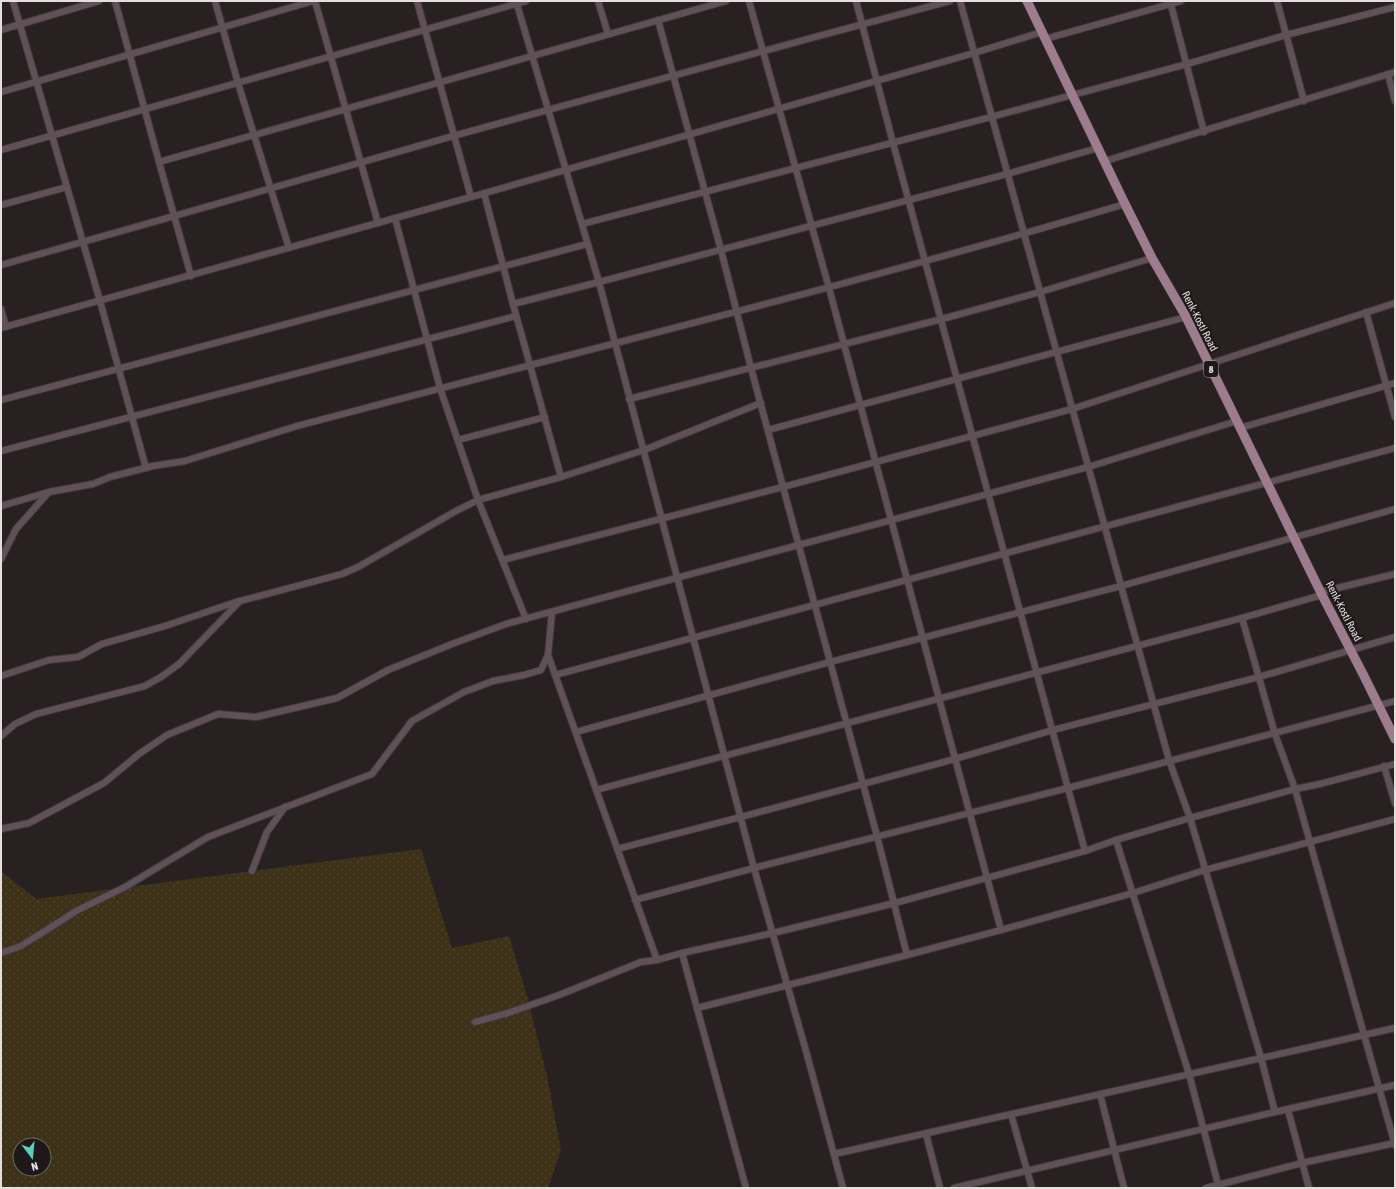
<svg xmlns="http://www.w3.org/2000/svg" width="1396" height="1189" viewBox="0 0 1396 1189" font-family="'Asap Condensed',sans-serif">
	<defs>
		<pattern id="grass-dots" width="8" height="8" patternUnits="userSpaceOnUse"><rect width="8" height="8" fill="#3d3117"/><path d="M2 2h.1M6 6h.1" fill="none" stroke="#50452d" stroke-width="1.8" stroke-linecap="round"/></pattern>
	</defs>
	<rect width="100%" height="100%" fill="#292121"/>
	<path fill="url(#grass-dots)" fill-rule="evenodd" d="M421 849 452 948 509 936 527 996 547 1076 561 1150 548 1188H1V871L36 899ZM20 1145H44V1169H20Z"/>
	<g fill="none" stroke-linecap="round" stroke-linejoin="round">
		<g stroke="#433c3b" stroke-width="8">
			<g id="street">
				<path d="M13 1 100 301 146 468"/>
				<path d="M115 1 159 162"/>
				<path d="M215 1 238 83 289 248"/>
				<path d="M315 1 378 223"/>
				<path d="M417 1 471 197 974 53 1042 32"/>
				<path d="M516 1 599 282 1007 174 1098 148"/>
				<path d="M598 1 608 34"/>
				<path d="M749 1 829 288 1001 930"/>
				<path d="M856 1 893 143 1085 851"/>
				<path d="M1170 1 1204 132"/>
				<path d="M1277 1 1304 101"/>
				<path d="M658 20 721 250 751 368 877 836 907 955"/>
				<path d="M1 30 99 1"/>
				<path d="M1045 39 1181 1"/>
				<path d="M1388 74 1395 101"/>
				<path d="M1 92 313 1"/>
				<path d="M1 150 526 1"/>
				<path d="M1105 161 1395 72"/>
				<path d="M484 193 513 304"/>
				<path d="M1 205 67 187"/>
				<path d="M395 218 440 388 478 500 526 619"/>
				<path d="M582 224 991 117 1187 64 1286 35 1395 7"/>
				<path d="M1 265C152 223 302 179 453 136 618 90 784 45 950 1"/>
				<path d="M191 276 159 162 726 1"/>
				<path d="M1 309 6 327"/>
				<path d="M1366 312 1395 417"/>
				<path d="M1 328 471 197"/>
				<path d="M629 399 942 319 1040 292 1152 258"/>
				<path d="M1 400 587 244"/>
				<path d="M1240 428 1395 383"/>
				<path d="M768 430 1186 317"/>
				<path d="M458 440 545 417"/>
				<path d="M1 451 516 316"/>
				<path d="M561 477 513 304 599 282 754 868 806 1051 843 1188"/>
				<path d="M1 506 49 492 93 484 110 477 153 466 185 461 297 426 362 409C617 342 873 279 1125 204"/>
				<path d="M1 559 16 529 48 493"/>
				<path d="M503 560 783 487 1072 409 1395 303"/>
				<path d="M1321 592 1395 574"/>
				<path d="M1242 618 1275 734 1295 789 1395 1145"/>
				<path d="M548 655 657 960"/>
				<path d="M555 675C835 600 1115 525 1395 448"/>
				<path d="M1 676 49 660 78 657 102 644 165 626 239 601"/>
				<path d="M576 732 830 662 1121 586 1395 509"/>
				<path d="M1 736 15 724 36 714 145 686 161 677 179 664 240 601 342 574 358 567 456 511 478 500 561 477 644 450 761 403"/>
				<path d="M1384 766 1395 803"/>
				<path d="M596 790 1242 618 1322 595"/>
				<path d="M1 829 29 823 104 783 139 754 167 735 218 714 256 717 337 698 388 670 452 644 506 624 1088 467 1237 421"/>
				<path d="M1116 840 1189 1074 1219 1188"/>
				<path d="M617 849 741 817 955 759 1053 730 1259 677 1395 637"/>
				<path d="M252 871 267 832 285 807"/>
				<path d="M635 900 754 868 1068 788 1395 701"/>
				<path d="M1 953 21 946 78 910 125 887 208 837 372 774 412 721 464 692 493 681 524 675 541 670 548 655 552 612"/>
				<path d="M682 953 746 1188"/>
				<path d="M697 1008 907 955 1001 930 1133 893 1205 870 1395 819"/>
				<path d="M475 1022 508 1013 559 995 641 962 657 960 682 953 773 933 895 903 1085 851 1116 840 1190 818 1295 789 1320 784 1395 764"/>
				<path d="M1100 1094 1124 1188"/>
				<path d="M1288 1110 1309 1188"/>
				<path d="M1275 1112 1395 1085"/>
				<path d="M1011 1114 1032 1188"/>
				<path d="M926 1134 940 1188"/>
				<path d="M834 1154 1395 1028"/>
				<path d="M954 1188 1275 1112 1261 1058 1190 818 1169 760 960 1"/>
				<path d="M1206 1188 1302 1163 1395 1143"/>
			</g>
		</g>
		<g stroke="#433c3b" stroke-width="10">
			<path id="primary" d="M1027 1 1125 204 1152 258 1185 315 1322 595 1364 676 1395 739"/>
		</g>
		<use href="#street" stroke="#605158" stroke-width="6"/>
		<use href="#primary" stroke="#9d7d8d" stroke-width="9"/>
	</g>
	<g text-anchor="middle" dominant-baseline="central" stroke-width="4" stroke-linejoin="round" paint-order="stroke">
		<rect fill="#1f1818" stroke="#a9a3a3" stroke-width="1" x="1204" y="361" width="14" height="16" rx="3"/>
		<g font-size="10" font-weight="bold" fill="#e4dfde">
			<text x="1211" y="369">8</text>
		</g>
		<g font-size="11" fill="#e4dfde" stroke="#1f1818">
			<text transform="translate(1200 321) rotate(63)">Renk-Kosti Road</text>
			<text transform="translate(1344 611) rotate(63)">Renk-Kosti Road</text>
		</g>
	</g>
	<rect width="1396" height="1189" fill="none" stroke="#e4dfde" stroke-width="4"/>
	<g transform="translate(32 1157) rotate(164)"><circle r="19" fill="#1f1818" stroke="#6e6867"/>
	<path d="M0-3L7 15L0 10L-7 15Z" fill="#5bcebc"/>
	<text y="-6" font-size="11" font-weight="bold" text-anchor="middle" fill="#e4dfde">N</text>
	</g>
</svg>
